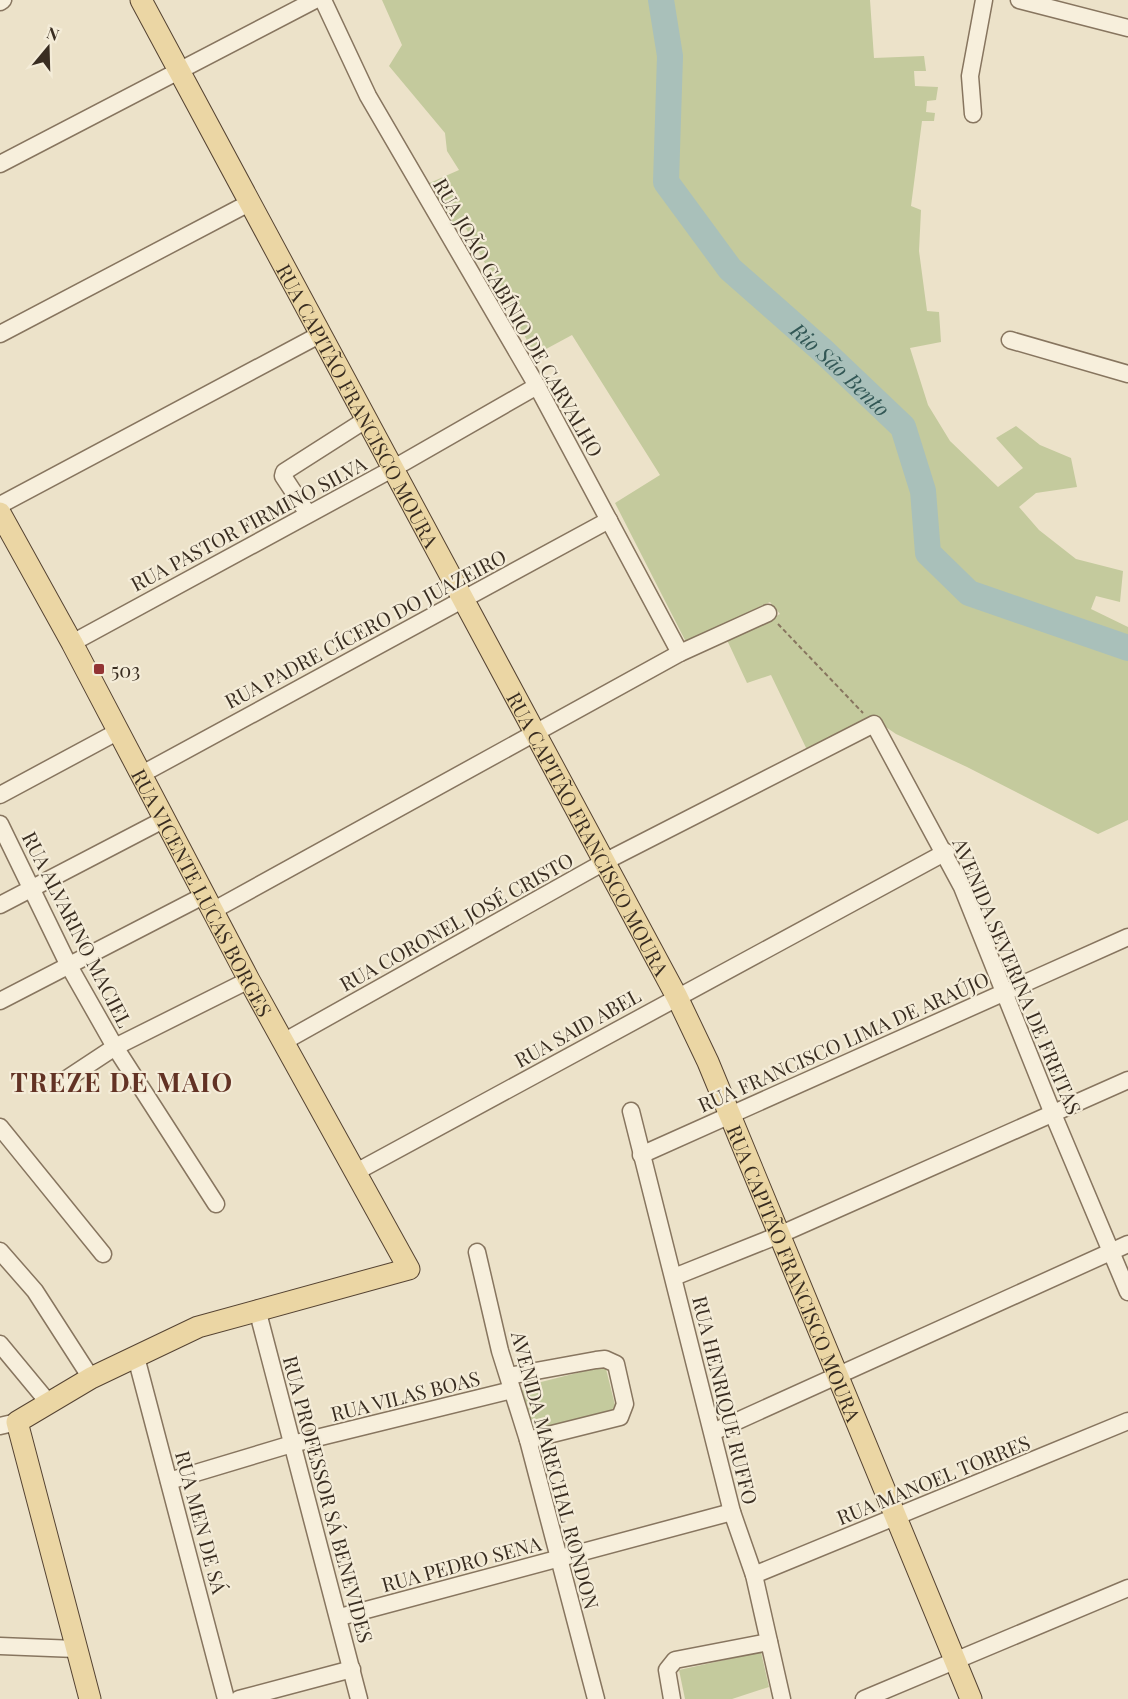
<svg xmlns="http://www.w3.org/2000/svg" width="1128" height="1699" viewBox="0 0 1128 1699" font-family="'Playfair Display',serif">
	<rect width="100%" height="100%" fill="#ece2c9"/>
	<g fill="#c4ca9d">
		<path d="M382 0H870L874 58 924 56 926 71H914L915 86 938 87 936 100 927 101 926 112 935 113 934 121H922L911 206 921 210 919 251 927 311 939 312 941 342 910 348 928 405 950 441 998 487 1023 468 996 438 1016 426 1040 445 1071 458 1077 487 1036 493 1019 507 1039 530 1076 559 1123 571 1120 602 1096 596 1091 609 1128 627V820L1098 834 967 767 896 734 877 721 809 754 771 675 747 683 727 640 780 614 770 602 686 642 615 503 660 475 572 335 535 355 462 221 448 227 425 185 459 170 447 151 445 133 389 66 402 45Z"/>
		<path d="M601 1367 606 1369 615 1405 611 1412 537 1429 528 1426 520 1394 525 1386Z"/>
		<path d="M761 1652 769 1687 732 1699H685L679 1670Z"/>
	</g>
	<g fill="none" stroke-linecap="round" stroke-linejoin="round">
		<path stroke="#a9c0ba" stroke-width="26" id="s1" d="M661 0 670 56 666 182 730 269 822 350 903 427 923 491 928 553 969 593 1128 648"/>
		<g stroke="#87755f" stroke-width="19">
			<g id="minor">
				<path d="M323 0 368 96 537 386 680 653"/>
				<path d="M1019 0 1128 28"/>
				<path d="M0 2 3 0"/>
				<path d="M973 114 970 76 984 0"/>
				<path d="M0 164 315 0"/>
				<path d="M0 334 251 202"/>
				<path d="M1010 340 1128 374"/>
				<path d="M0 505 321 334"/>
				<path d="M308 514 283 476 284 472 367 419"/>
				<path d="M72 643 394 468 537 386"/>
				<path d="M142 774 609 520"/>
				<path d="M0 795 117 732"/>
				<path d="M0 824 69 966 115 1047 216 1204"/>
				<path d="M0 905 165 819"/>
				<path d="M214 910 680 653 768 613"/>
				<path d="M0 1001 205 895"/>
				<path d="M285 1041 606 861 874 724 962 887 1053 1114 1128 1292"/>
				<path d="M62 1082 115 1047 249 980"/>
				<path d="M631 1111 732 1512 754 1575 782 1699"/>
				<path d="M0 1127 103 1254"/>
				<path d="M641 1155 1128 937"/>
				<path d="M356 1172 946 852"/>
				<path d="M0 1251 35 1291 91 1378"/>
				<path d="M477 1252 500 1351 528 1440 596 1699"/>
				<path d="M674 1277 779 1235 1128 1080"/>
				<path d="M257 1309 359 1699"/>
				<path d="M0 1344 48 1402"/>
				<path d="M136 1357 226 1699"/>
				<path d="M509 1376 596 1360 605 1359 616 1364 625 1404 620 1417 528 1440"/>
				<path d="M0 1426 17 1422"/>
				<path d="M713 1432 1128 1244"/>
				<path d="M169 1481 292 1444 512 1390"/>
				<path d="M754 1575 1128 1421"/>
				<path d="M340 1617 732 1512"/>
				<path d="M0 1646 76 1649"/>
				<path d="M239 1699 352 1669"/>
				<path d="M672 1699 667 1670 675 1660 769 1642"/>
				<path d="M864 1699 1128 1588"/>
			</g>
		</g>
		<g stroke="#554332" stroke-width="23">
			<g id="major">
				<path id="s2" d="M141 0 677 997 708 1062 971 1699"/>
				<path id="s3" d="M0 513 72 643 249 980 409 1269 198 1327 91 1378 17 1422 90 1699"/>
			</g>
		</g>
		<path stroke="#87755f" stroke-width="2" stroke-dasharray="4.5 3" stroke-linecap="butt" d="M778 624 863 713"/>
		<use href="#minor" stroke="#f7efdc" stroke-width="16"/>
		<use href="#major" stroke="#ebd6a4" stroke-width="21"/>
	</g>
	<rect fill="#923333" stroke="#f4ecd8" stroke-width="2" x="93" y="663" width="12" height="12" rx="3"/>
	<g text-anchor="middle" dominant-baseline="central" stroke-width="4.5" stroke-linejoin="round" paint-order="stroke">
		<g font-size="20" fill="#392d21" stroke="#f4ecd8">
			<text transform="translate(519 317) rotate(60)">RUA JOÃO GABÍNIO DE CARVALHO</text>
			<text stroke="none"><textPath href="#s2" startOffset="460">RUA CAPITÃO FRANCISCO MOURA</textPath></text>
			<text transform="translate(248 523) rotate(-28)">RUA PASTOR FIRMINO SILVA</text>
			<text transform="translate(365 628) rotate(-28)">RUA PADRE CÍCERO DO JUAZEIRO</text>
			<text stroke="none"><textPath href="#s2" startOffset="946">RUA CAPITÃO FRANCISCO MOURA</textPath></text>
			<text stroke="none"><textPath href="#s3" startOffset="430">RUA VICENTE LUCAS BORGES</textPath></text>
			<text transform="translate(456 921) rotate(-29)">RUA CORONEL JOSÉ CRISTO</text>
			<text transform="translate(78 929) rotate(63)">RUA ALVARINO MACIEL</text>
			<text transform="translate(1018 976) rotate(67)">AVENIDA SEVERINA DE FREITAS</text>
			<text transform="translate(577 1027) rotate(-29)">RUA SAID ABEL</text>
			<text transform="translate(843 1041) rotate(-24)">RUA FRANCISCO LIMA DE ARAÚJO</text>
			<text stroke="none"><textPath href="#s2" startOffset="1432">RUA CAPITÃO FRANCISCO MOURA</textPath></text>
			<text transform="translate(405 1395) rotate(-14)">RUA VILAS BOAS</text>
			<text transform="translate(726 1400) rotate(76)">RUA HENRIQUE RUFFO</text>
			<text transform="translate(556 1470) rotate(75)">AVENIDA MARECHAL RONDON</text>
			<text transform="translate(933 1479) rotate(-22)">RUA MANOEL TORRES</text>
			<text transform="translate(329 1499) rotate(75)">RUA PROFESSOR SÁ BENEVIDES</text>
			<text transform="translate(202 1522) rotate(75)">RUA MEN DE SÁ</text>
			<text transform="translate(461 1563) rotate(-15)">RUA PEDRO SENA</text>
		</g>
		<g font-size="20" fill="#392d21" stroke="#f4ecd8" text-anchor="start">
			<text x="111" y="669">503</text>
		</g>
		<g font-size="21" font-style="italic" fill="#325755" stroke="#f4ecd8">
			<text stroke="none"><textPath href="#s1" startOffset="440">Rio São Bento</textPath></text>
		</g>
		<g font-size="26" font-weight="bold" letter-spacing="1.5" fill="#623224" stroke="#f4ecd8">
			<text x="122" y="1081">TREZE DE MAIO</text>
		</g>
	</g>
	<g transform="translate(48 48) rotate(19)" stroke="#f4ecd8" stroke-width="4.5" paint-order="stroke">
	<path d="M0-4.5L10 22L0 15L-10 22Z" fill="#392d21"/>
	<text y="-9" font-size="16" font-weight="bold" text-anchor="middle" fill="#392d21">N</text>
	</g>
</svg>
